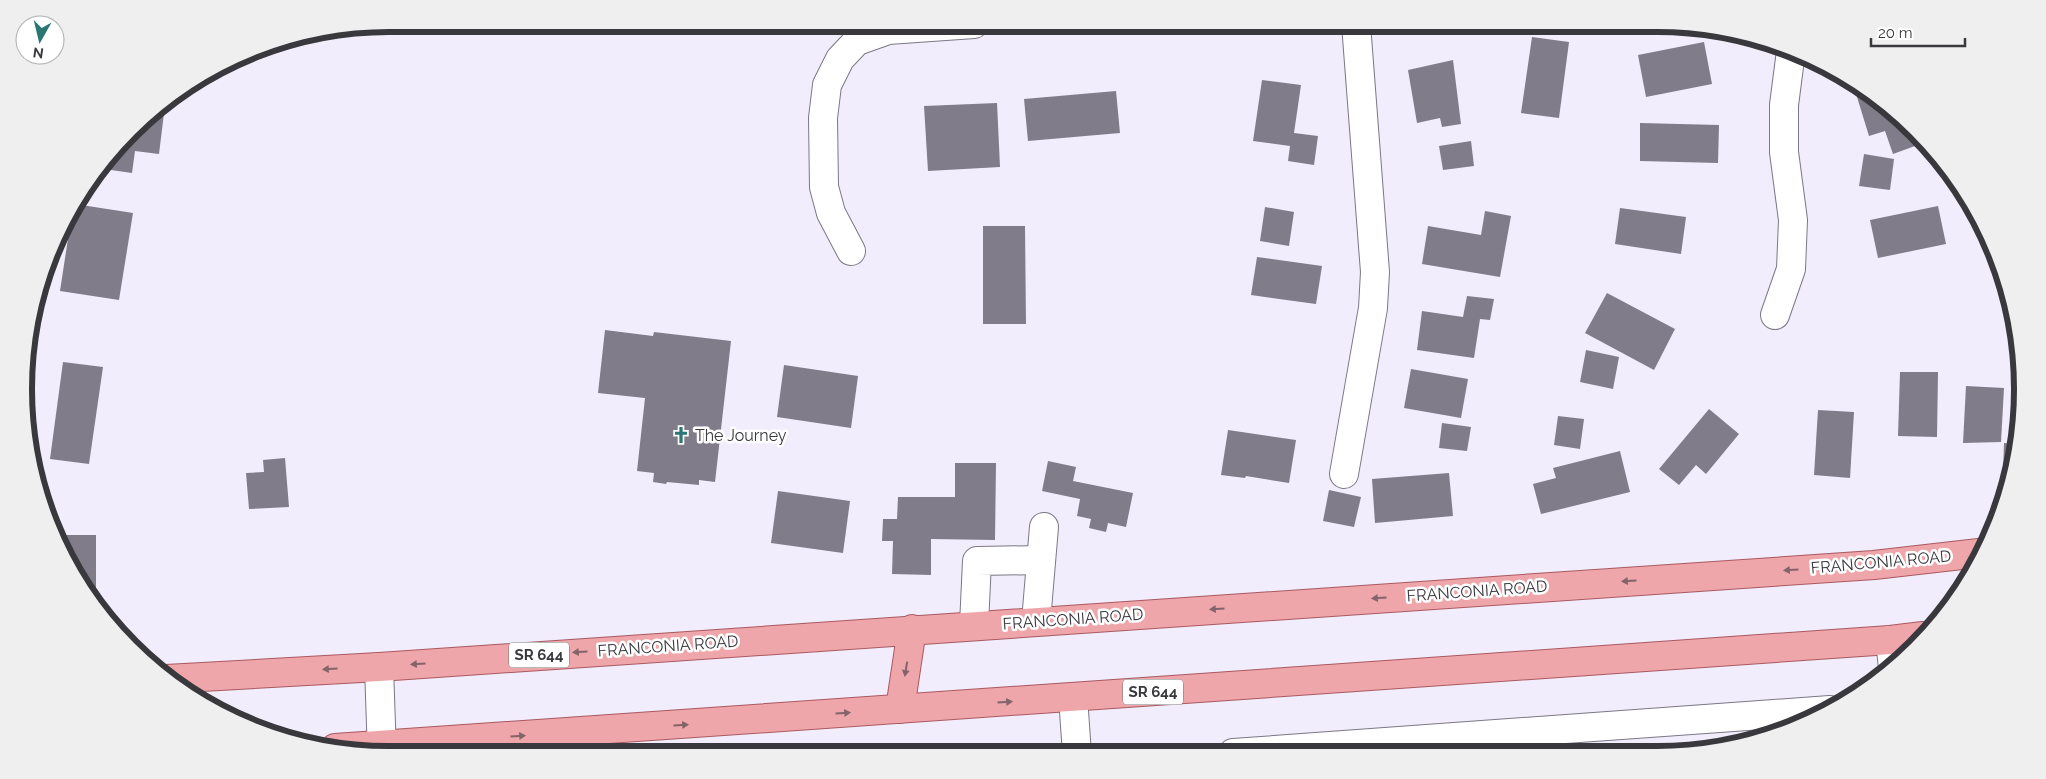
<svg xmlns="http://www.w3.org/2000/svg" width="2046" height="779" viewBox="0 0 2046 779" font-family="Raleway,sans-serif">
	<rect width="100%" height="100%" fill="#f2edfc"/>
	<path fill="#b1e4a3" d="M782 750 781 754H712Z"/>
	<g fill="#807c8a">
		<path d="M1532 37 1569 42 1559 118 1521 113Z"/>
		<path d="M1704 42 1712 84 1646 97 1638 55Z"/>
		<path d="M1453 60 1461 124 1442 127 1440 118 1417 123 1408 70Z"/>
		<path d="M1262 80 1301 85 1294 133 1318 136 1314 165 1288 161 1290 146 1253 141Z"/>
		<path d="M1853 84 1879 100 1909 127 1915 146 1893 154 1885 131 1869 136Z"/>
		<path d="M1116 91 1120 133 1028 141 1024 99Z"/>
		<path d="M997 103 1000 167 928 171 924 106Z"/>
		<path d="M162 104 165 105 159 154 135 151 132 173 104 169 149 114Z"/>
		<path d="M1640 123 1719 125 1718 163 1640 161Z"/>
		<path d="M1471 141 1474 166 1443 170 1439 146Z"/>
		<path d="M1864 154 1894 159 1890 190 1859 186Z"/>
		<path d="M75 204 133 213 119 300 60 291 73 206Z"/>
		<path d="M1938 206 1946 244 1878 258 1870 220Z"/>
		<path d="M1265 207 1294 212 1289 246 1260 241Z"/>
		<path d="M1620 208 1686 217 1681 254 1615 244Z"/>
		<path d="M1485 211 1511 216 1500 277 1422 264 1428 226 1481 235Z"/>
		<path d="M983 226H1025L1026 324H983Z"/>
		<path d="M1257 257 1322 266 1316 304 1251 295Z"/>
		<path d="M1607 293 1675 329 1654 370 1585 333Z"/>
		<path d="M1467 296 1494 299 1490 320 1480 319 1474 358 1417 350 1422 311 1463 317Z"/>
		<path d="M605 330 653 336 654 332 731 341 715 482 699 480V485L667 482 666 484 653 482 654 473 637 471 645 398 598 393Z"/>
		<path d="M1586 350 1619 357 1613 389 1580 382Z"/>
		<path d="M63 362 103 367 89 464 50 459Z"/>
		<path d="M784 365 858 376 851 428 777 417Z"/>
		<path d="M1411 369 1468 379 1461 418 1404 408Z"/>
		<path d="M1900 372H1938L1937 437 1898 436Z"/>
		<path d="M1966 386 2004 388 2001 442 1963 443Z"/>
		<path d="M1709 409 1739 434 1706 474 1696 465 1679 485 1659 469Z"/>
		<path d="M1818 410 1854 412 1850 478 1814 475Z"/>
		<path d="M1558 416 1584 419 1580 449 1554 445Z"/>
		<path d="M1442 423 1471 427 1467 451 1439 448Z"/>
		<path d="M1228 430 1296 440 1289 483 1246 476 1245 478 1221 475Z"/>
		<path d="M2004 443 2016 444 2011 474H2003Z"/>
		<path d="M1620 451 1630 492 1541 514 1533 484 1556 478 1553 468Z"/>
		<path d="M285 458 289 507 249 509 246 473 264 472 263 460Z"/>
		<path d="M1048 461 1076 467 1073 481 1133 493 1126 527 1108 523 1106 532 1089 528 1091 519 1077 516 1080 499 1042 491Z"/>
		<path d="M955 463H996L995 540 931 539V575L892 574 893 541H882L883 519H897L898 497H955Z"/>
		<path d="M1449 473 1453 516 1375 523 1372 479Z"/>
		<path d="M1329 490 1361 497 1354 527 1323 521Z"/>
		<path d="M778 491 850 501 843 553 771 543Z"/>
		<path d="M55 535H96V604L85 592Z"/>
	</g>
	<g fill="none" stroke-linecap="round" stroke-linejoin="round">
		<g stroke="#7b7785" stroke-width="30">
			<g id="minor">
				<path d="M851 251 831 213 824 187 823 118 827 85 840 59 857 41 888 30 974 24"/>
				<path d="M1775 315 1791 269 1793 220 1784 152V105L1791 51"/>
				<path d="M1344 474 1373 308 1375 272 1356 24"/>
				<path d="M1036 621 1044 527"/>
				<path d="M974 625 977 561 1041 560"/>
				<path d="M1890 640 1893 668"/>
				<path d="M379 667 382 754"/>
				<path d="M1073 697 1077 754"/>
				<path d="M1233 753 1830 710"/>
			</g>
		</g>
		<g stroke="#a9595f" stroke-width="30">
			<g id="major">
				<path d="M166 679 379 667 1874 565 1979 553"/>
				<path d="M900 709 912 629"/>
				<path d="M335 748 1890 640 1923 636"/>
			</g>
		</g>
		<use href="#minor" stroke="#fff" stroke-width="28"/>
		<use href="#major" stroke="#efa6aa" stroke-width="28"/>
	</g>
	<defs><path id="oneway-solid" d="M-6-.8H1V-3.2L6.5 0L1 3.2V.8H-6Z" transform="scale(1.25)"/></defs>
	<g fill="#826469">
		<use href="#oneway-solid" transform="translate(1791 570) rotate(176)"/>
		<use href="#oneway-solid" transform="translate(1629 581) rotate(176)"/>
		<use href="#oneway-solid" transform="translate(1379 598) rotate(176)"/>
		<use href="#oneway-solid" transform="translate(1217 609) rotate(176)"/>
		<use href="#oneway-solid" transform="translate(580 652) rotate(176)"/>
		<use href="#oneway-solid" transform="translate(418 664) rotate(176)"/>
		<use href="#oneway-solid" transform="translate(330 669) rotate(177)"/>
		<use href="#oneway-solid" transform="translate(906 669) rotate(99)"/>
		<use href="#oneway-solid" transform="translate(1005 702) rotate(-4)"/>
		<use href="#oneway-solid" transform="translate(843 713) rotate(-4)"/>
		<use href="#oneway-solid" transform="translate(681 725) rotate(-4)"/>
		<use href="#oneway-solid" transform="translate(518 736) rotate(-4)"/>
	</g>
	<defs>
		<g id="church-bare" transform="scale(1.35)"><path d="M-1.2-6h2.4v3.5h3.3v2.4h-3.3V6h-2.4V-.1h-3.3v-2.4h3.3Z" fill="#2b7572" stroke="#fff" stroke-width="2.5" paint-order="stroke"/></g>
	</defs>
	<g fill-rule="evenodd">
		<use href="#church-bare" x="681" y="435"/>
	</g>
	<g text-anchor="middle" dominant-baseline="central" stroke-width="5" stroke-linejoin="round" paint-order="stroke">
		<g fill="#fff" stroke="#747477" stroke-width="1">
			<rect x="509" y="642.5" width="60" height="25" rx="4"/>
			<rect x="1123" y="679.5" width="60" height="25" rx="4"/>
		</g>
		<g font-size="15" font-weight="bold" fill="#39383d">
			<text x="539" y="655">SR 644</text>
			<text x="1153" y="692">SR 644</text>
		</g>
		<g font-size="16" fill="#39383d" stroke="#fff" text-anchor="start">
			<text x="695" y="435">The Journey</text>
		</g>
		<g font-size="16" fill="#39383d" stroke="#fff">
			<text transform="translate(1881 562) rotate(-5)">FRANCONIA ROAD</text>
			<text transform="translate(1477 591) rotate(-4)">FRANCONIA ROAD</text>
			<text transform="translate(1073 619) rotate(-4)">FRANCONIA ROAD</text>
			<text transform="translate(668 646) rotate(-4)">FRANCONIA ROAD</text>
		</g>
	</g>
	<path d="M0 0H2046V779H0ZM389 32H1657A357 357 0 0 1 2014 389V389A357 357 0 0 1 1657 746H389A357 357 0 0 1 32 389V389A357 357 0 0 1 389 32Z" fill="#efefef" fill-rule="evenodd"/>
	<path fill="none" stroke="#39383d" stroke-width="6" d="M389 32H1657A357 357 0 0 1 2014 389V389A357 357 0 0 1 1657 746H389A357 357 0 0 1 32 389V389A357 357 0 0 1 389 32Z"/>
	<g transform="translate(40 40) rotate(188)"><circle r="24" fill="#ffffff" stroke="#b0afb1"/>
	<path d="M0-4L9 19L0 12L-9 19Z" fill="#2b7572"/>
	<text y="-8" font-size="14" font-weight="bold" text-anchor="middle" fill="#39383d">N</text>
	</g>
	<path d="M1871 38v8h94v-8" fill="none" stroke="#39383d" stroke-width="2.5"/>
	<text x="1878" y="38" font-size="15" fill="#39383d" stroke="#ffffff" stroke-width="4" paint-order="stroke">20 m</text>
</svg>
